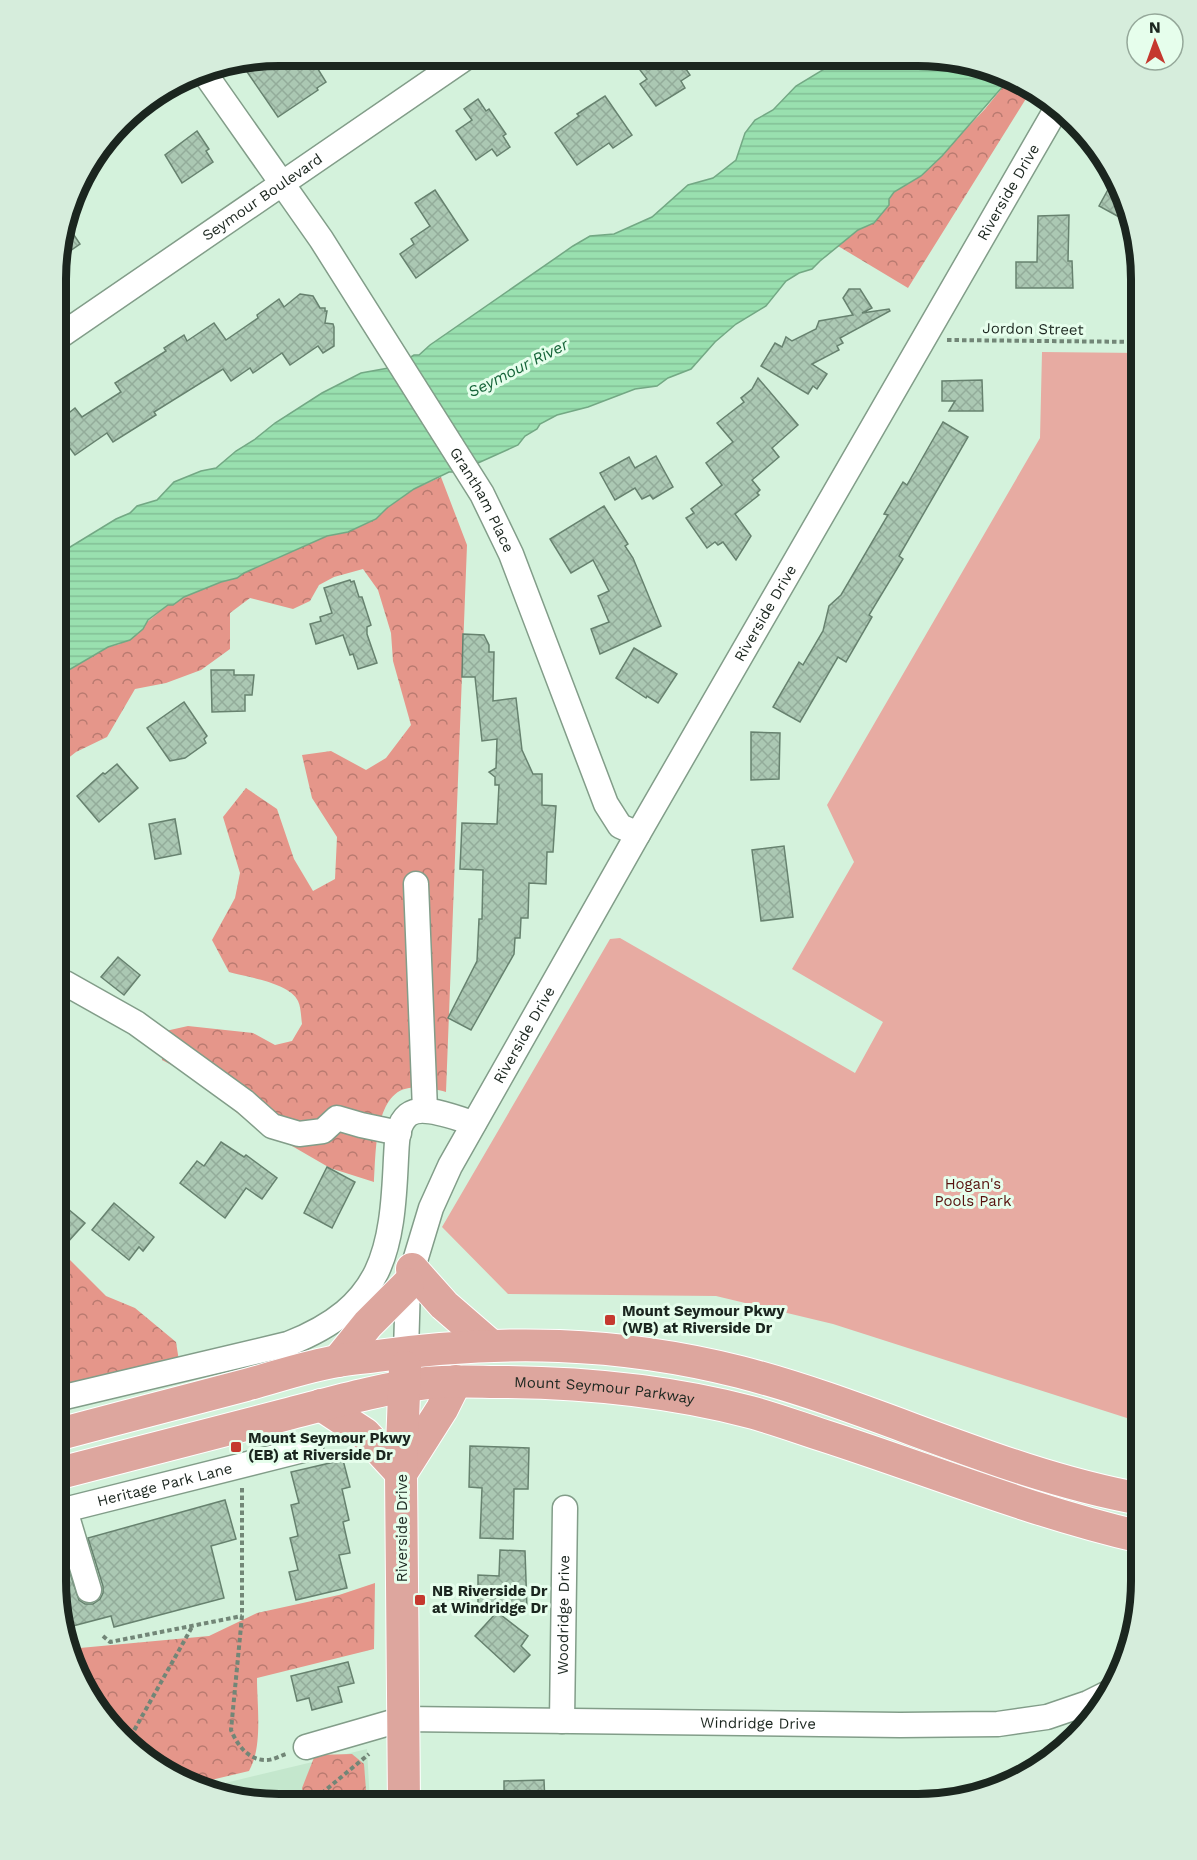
<svg xmlns="http://www.w3.org/2000/svg" width="1197" height="1860" viewBox="0 0 1197 1860" font-family="'Work Sans',sans-serif">
	<defs>
		<pattern id="forest-crowns" width="20" height="18" patternUnits="userSpaceOnUse" patternTransform="scale(1.5)"><rect width="20" height="18" fill="#e5968a"/><path d="M2 6a3 3 0 1 1 6 0M12 15a3 3 0 1 1 6 0" fill="none" stroke="#b97a70"/></pattern>
		<pattern id="water-rules" width="6" height="5" patternUnits="userSpaceOnUse" patternTransform="scale(1.5)"><rect width="6" height="5" fill="#99e0af"/><path d="M0 2.5h6" fill="none" stroke="#83c096"/></pattern>
		<pattern id="building-cross-hatch" width="8" height="8" patternUnits="userSpaceOnUse" patternTransform="scale(1.5)"><rect width="8" height="8" fill="#abc8b3"/><path d="M0 0l8 8M0 8l8-8" fill="none" stroke="#93ac9a"/></pattern>
	</defs>
	<rect width="100%" height="100%" fill="#d4f2dc"/>
	<path fill="#c4e7cd" d="M367 1749 370 1803H250L200 1789Z"/>
	<g fill="url(#forest-crowns)">
		<path d="M1011 77 1032 89 908 288 838 246 858 230 874 223 894 192 921 176 985 109Z"/>
		<path d="M441 477 467 545 446 1092C435 1089 421 1086 409 1088 374 1093 376 1155 374 1182L330 1168 242 1117 194 1077 162 1060 161 1032 188 1026 253 1033 275 1045 292 1041 302 1024C301 1017 301 1007 298 1001 290 983 247 977 229 972L212 940 235 898 240 873 223 817 246 788 277 809 294 859 313 891 335 879 337 837 312 798 302 755 331 751 366 770 386 758 411 725 393 661 391 633 378 590 363 569 334 577 319 585 310 601 293 609 250 598 230 613V649L201 670 166 683 135 689 107 737 76 752 57 767V677L108 647 120 644 168 605H173L184 597 221 582 237 578 244 573 327 536 348 532 376 519 387 508 414 489Z"/>
		<path d="M56 1246 106 1296 135 1308 176 1342 179 1361 56 1391Z"/>
		<path d="M375 1583 374 1649 257 1678C257 1706 263 1747 249 1771L190 1785 143 1759 102 1717 73 1667 69 1649 209 1636 257 1613 339 1595Z"/>
		<path d="M352 1754 364 1764 367 1803H305L302 1788 315 1755Z"/>
	</g>
	<path fill="#e7aba2" d="M1042 352 1141 353V1419H1130L833 1324 716 1296 508 1294 442 1227 610 939 620 938 855 1073 883 1022 792 969 854 862 827 805 1040 438Z"/>
	<path fill="url(#water-rules)" stroke="#73a884" stroke-width="1.5" d="M838 57H948L1004 73 1011 77 942 156 921 176 894 192 889 199V205L874 223 858 230 820 261 812 269 799 273 786 281 766 306 736 324 715 342 691 369 668 378 657 386 635 389 588 407 557 415 540 424 537 429 525 436 518 445 458 472H449L414 489 387 508 376 519 348 532 327 536 244 573 237 578 221 582 184 597 173 605H168L148 620 143 629 130 640 108 647 57 677V555L116 519 130 513 137 506 157 500 174 482 201 471 216 468 236 451 254 440 275 423 322 393 361 373 394 367 414 355H419L430 345 573 246 590 236 614 234 652 217 688 185 713 178 736 160 745 133 755 120 773 110 796 86 831 65Z"/>
	<g fill="url(#building-cross-hatch)" stroke="#67826f" stroke-width="1.5">
		<path d="M279 56H332L316 66 326 82 317 88 318 90 278 117 241 63Z"/>
		<path d="M651 57H678L690 75 681 81 685 88 656 106 640 84 647 79 640 70 643 68 640 64Z"/>
		<path d="M605 96 632 135 613 148 609 143 577 165 555 133 579 116 577 114Z"/>
		<path d="M478 99 486 111 489 109 506 134 503 136 510 147 497 156 492 149 476 160 456 131 472 120 464 109Z"/>
		<path d="M197 131 209 149 206 151 213 162 182 183 165 155Z"/>
		<path d="M1115 177 1124 193 1130 223 1099 206Z"/>
		<path d="M435 190 468 240 416 278 400 254 414 244 411 239 430 226 415 203Z"/>
		<path d="M1069 215 1068 261H1072L1073 288H1016V262H1037L1038 216Z"/>
		<path d="M66 223 80 244 57 260V250Z"/>
		<path d="M849 289H860L872 308 862 313 889 309 890 311 840 338 843 343 837 346 839 350 812 364 827 374 817 389 813 386 808 394 761 366 775 343 782 347 786 337 792 341 816 329 819 321 853 315 843 298Z"/>
		<path d="M300 294 313 296 320 308H325V311H327L325 323 333 324 334 327V346L323 353 318 346 290 365 282 353 253 373 250 368 231 381 223 369 154 412 156 415 113 442 107 433 75 455 69 447 57 456V395L70 412 75 408 82 417 121 392 115 383 166 351 164 348 184 335 187 341 214 323 226 340 258 318 257 315 279 299 284 307Z"/>
		<path d="M758 378 798 425 772 448 779 457 752 480 760 490 757 493 759 495 735 514 751 536 736 560 723 542 718 545 715 542 707 548 686 518 694 513 691 509 722 485 706 463 733 442 717 423 744 402 741 398 752 389Z"/>
		<path d="M982 380 983 411H949L955 401H942V381Z"/>
		<path d="M943 422 968 437 899 556 903 559 869 615 872 617 846 662 838 657 800 722 773 707 799 662 803 665 823 631 829 606 841 595 888 515 884 514 903 482 907 485Z"/>
		<path d="M656 456 673 487 653 499 650 495 642 499 635 488 615 500 600 473 629 457 635 468Z"/>
		<path d="M604 506 628 544 625 546 633 558 661 626 600 654 591 629 609 622 598 596 609 591 593 560 571 573 550 539Z"/>
		<path d="M350 580 351 582 354 581 359 597H362L371 625 367 627V634L377 663 358 669 353 654 350 655 343 635 316 644 310 624 321 621 320 617 332 613 324 588Z"/>
		<path d="M463 634 484 635 489 645V652H494L493 701 516 698 522 750 533 774H542V805L556 806 553 852H547L546 884 529 883 528 918H521L520 938H515L514 954 471 1030 448 1018 477 961 479 919H482L483 870 460 869 462 823 497 824 499 785H495V777L489 772 496 768 497 739 482 741 475 677H462Z"/>
		<path d="M634 648 677 674 658 703 647 696 646 698 616 678Z"/>
		<path d="M211 670H234V675H254L252 695H245V711L212 712Z"/>
		<path d="M184 702 207 736 204 739 206 743 185 758 170 761 147 728Z"/>
		<path d="M751 732 780 733 779 779 751 780Z"/>
		<path d="M117 764 138 788 99 822 77 796 103 773 105 774Z"/>
		<path d="M175 819 181 854 155 859 149 824Z"/>
		<path d="M784 846 793 917 761 921 752 850Z"/>
		<path d="M118 957 140 975 124 995 101 977Z"/>
		<path d="M221 1142 244 1157 246 1155 277 1178 262 1199 246 1188 225 1218 180 1183 197 1161 204 1166Z"/>
		<path d="M327 1167 355 1182 332 1228 304 1213Z"/>
		<path d="M56 1199 85 1223 67 1243 56 1234Z"/>
		<path d="M114 1203 154 1237 143 1251 139 1247 129 1260 92 1230Z"/>
		<path d="M470 1446 529 1448 528 1489H514L513 1539 480 1538 482 1488 469 1487Z"/>
		<path d="M343 1460 350 1487 342 1489 349 1520 343 1522 350 1553 339 1555 347 1588 296 1600 289 1572 298 1570 290 1538 298 1536 291 1505 299 1503 291 1472Z"/>
		<path d="M225 1500 236 1539 211 1546 224 1598 114 1627 111 1616 65 1628 56 1581V1548L61 1546 79 1600 85 1604H93L100 1599 103 1593V1586L88 1538Z"/>
		<path d="M500 1550 525 1551 527 1609 478 1608V1575L499 1576Z"/>
		<path d="M497 1612 528 1636 521 1646 530 1655 514 1672 475 1636Z"/>
		<path d="M348 1662 354 1683 338 1687 342 1702 312 1710 309 1698 297 1701 291 1676Z"/>
		<path d="M544 1780 545 1803H504V1781Z"/>
	</g>
	<g fill="none" stroke-linecap="round" stroke-linejoin="round">
		<g stroke="#829d89" stroke-width="27">
			<g id="minor">
				<path id="s1" d="M203 71 321 239 482 494 511 554 606 804 620 826 638 834"/>
				<path id="s2" d="M57 338 468 56"/>
				<path d="M416 884 425 1110"/>
				<path d="M56 996 65 983 136 1023 245 1102 272 1126 299 1134 323 1131 337 1118 361 1125 399 1133"/>
				<path id="s3" d="M406 1352 408 1284 431 1208 450 1166 638 834 1058 106"/>
				<path d="M56 1399 288 1344C384 1306 392 1252 396 1158 397 1144 396 1125 408 1115 423 1103 457 1119 474 1123"/>
				<path d="M65 1510 89 1590"/>
				<path id="s4" d="M56 1512 311 1448"/>
				<path id="s5" d="M562 1721 565 1508"/>
				<path id="s6" d="M306 1747 403 1719 900 1725 998 1724 1047 1717 1088 1703 1108 1693"/>
			</g>
		</g>
		<g stroke="#fff" stroke-width="34">
			<g id="major">
				<path d="M412 1269 444 1305 489 1344"/>
				<path d="M338 1361 368 1324 408 1284"/>
				<path d="M321 1405 365 1434 401 1473"/>
				<path d="M56 1435C119 1418 182 1402 246 1385 276 1377 307 1366 338 1361 351 1358 364 1358 377 1356 502 1339 617 1341 740 1372 876 1407 1002 1474 1141 1499"/>
				<path d="M402 1472 442 1409 456 1381"/>
				<path id="s7" d="M56 1474C132 1454 208 1434 284 1415 331 1403 378 1389 427 1383 453 1380 479 1382 506 1382 588 1383 670 1391 750 1412 776 1419 800 1428 825 1436 930 1470 1033 1512 1141 1537"/>
				<path d="M404 1803 401 1473 405 1367"/>
			</g>
		</g>
		<g stroke="#728677" stroke-width="4" stroke-dasharray="4.5 3" stroke-linecap="butt">
			<path d="M947 340 1141 342"/>
			<path d="M242 1488V1616L231 1730C237 1745 249 1761 267 1760 273 1760 280 1756 286 1754"/>
			<path d="M103 1636 110 1642 242 1616"/>
			<path d="M127 1743 192 1627"/>
			<path d="M181 1780 201 1777 212 1792"/>
			<path d="M310 1803 369 1754"/>
		</g>
		<use href="#minor" stroke="#fff" stroke-width="24"/>
		<use href="#major" stroke="#dda69e" stroke-width="32"/>
	</g>
	<g fill="#c5382e" stroke="#e6feec" stroke-width="2">
		<rect x="604" y="1314" width="12" height="12" rx="3"/>
		<rect x="230" y="1441" width="12" height="12" rx="3"/>
		<rect x="414" y="1594" width="12" height="12" rx="3"/>
	</g>
	<g text-anchor="middle" dominant-baseline="central" stroke-width="6" stroke-linejoin="round" paint-order="stroke">
		<g font-size="15" fill="#1b261f" stroke="#e6feec">
			<text stroke="none"><textPath href="#s3" startOffset="1316">Riverside Drive</textPath></text>
			<text stroke="none"><textPath href="#s2" startOffset="249">Seymour Boulevard</textPath></text>
			<text transform="translate(1033 329) rotate(1)">Jordon Street</text>
			<text stroke="none"><textPath href="#s1" startOffset="512">Grantham Place</textPath></text>
			<text stroke="none"><textPath href="#s3" startOffset="830">Riverside Drive</textPath></text>
			<text stroke="none"><textPath href="#s3" startOffset="344">Riverside Drive</textPath></text>
			<text stroke="none"><textPath href="#s7" startOffset="560">Mount Seymour Parkway</textPath></text>
			<text stroke="none"><textPath href="#s4" startOffset="112">Heritage Park Lane</textPath></text>
			<text transform="translate(402 1528) rotate(-90)">Riverside Drive</text>
			<text stroke="none"><textPath href="#s5" startOffset="106">Woodridge Drive</textPath></text>
			<text stroke="none"><textPath href="#s6" startOffset="456">Windridge Drive</textPath></text>
		</g>
		<g font-size="15" fill="#56100c" stroke="#e6feec">
			<text x="973" y="1184">Hogan's<tspan x="973" dy="17">Pools Park</tspan></text>
		</g>
		<g font-size="15" font-weight="bold" fill="#1b261f" stroke="#e6feec" text-anchor="start">
			<text x="622" y="1311">Mount Seymour Pkwy<tspan x="622" dy="17">(WB) at Riverside Dr</tspan></text>
			<text x="248" y="1438">Mount Seymour Pkwy<tspan x="248" dy="17">(EB) at Riverside Dr</tspan></text>
			<text x="432" y="1591">NB Riverside Dr<tspan x="432" dy="17">at Windridge Dr</tspan></text>
		</g>
		<g font-size="16" font-style="italic" fill="#166539" stroke="#e6feec">
			<text transform="translate(518 368) rotate(-27)">Seymour River</text>
		</g>
	</g>
	<path d="M0 0H1197V1860H0ZM279 66H918A213 213 0 0 1 1131 279V1581A213 213 0 0 1 918 1794H279A213 213 0 0 1 66 1581V279A213 213 0 0 1 279 66Z" fill="#d6eddc" fill-rule="evenodd"/>
	<path fill="none" stroke="#1b261f" stroke-width="8" d="M279 66H918A213 213 0 0 1 1131 279V1581A213 213 0 0 1 918 1794H279A213 213 0 0 1 66 1581V279A213 213 0 0 1 279 66Z"/>
	<g transform="translate(1155 42) rotate(359)"><circle r="28" fill="#e6feec" stroke="#95a89a" stroke-width="1.5"/>
	<path d="M0-4.5L10 22L0 15L-10 22Z" fill="#c5382e"/>
	<text y="-9" font-size="16" font-weight="bold" text-anchor="middle" fill="#1b261f">N</text>
	</g>
</svg>
